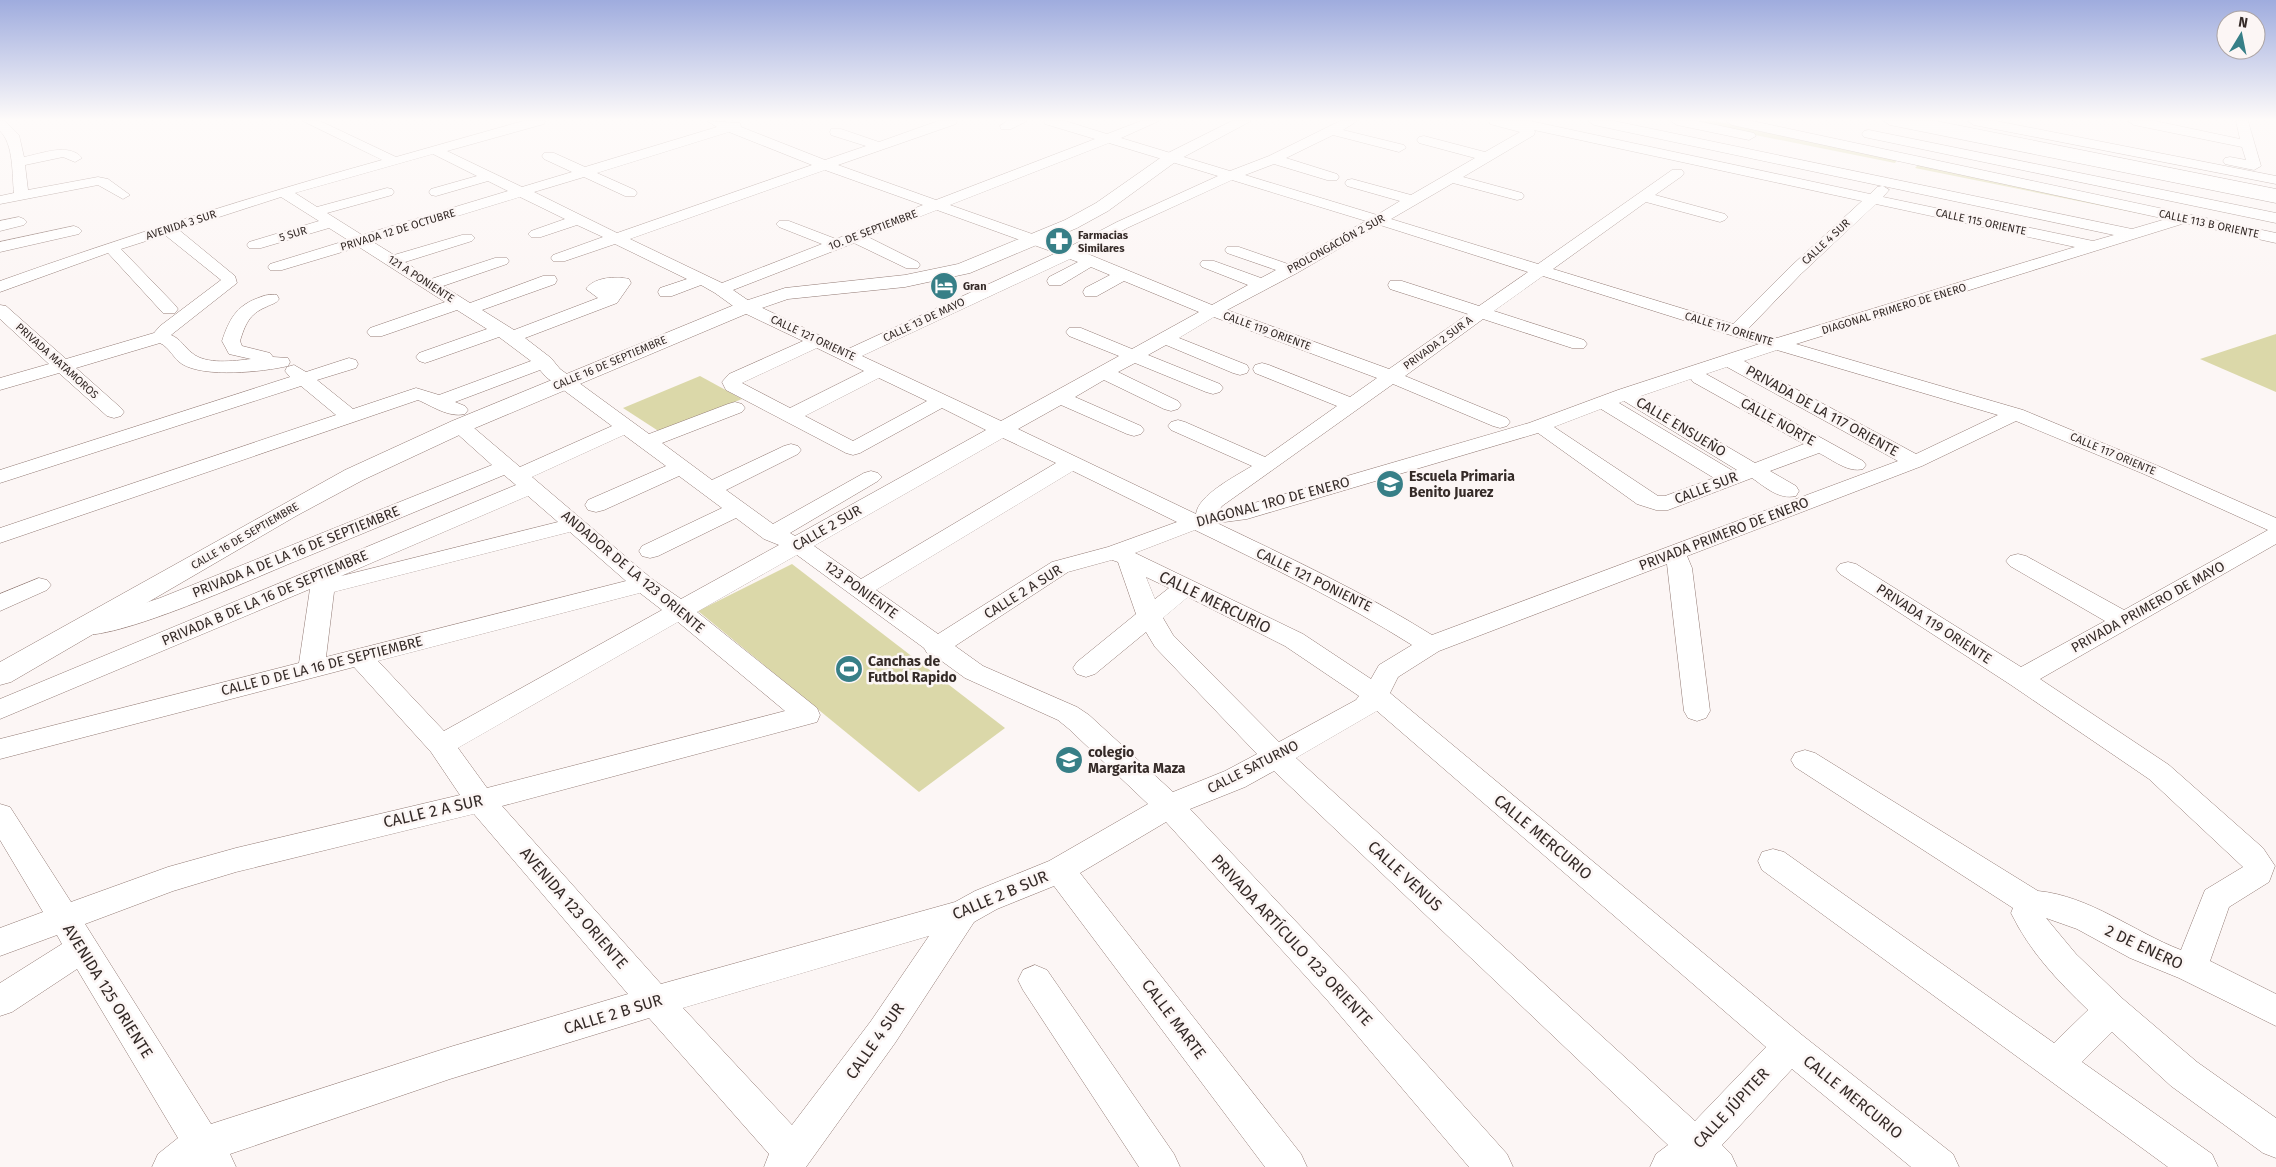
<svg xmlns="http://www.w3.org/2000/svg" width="2276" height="1167" viewBox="0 0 2276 1167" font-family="'Fira Sans',sans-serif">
	<rect width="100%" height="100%" fill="#fcf6f5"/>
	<g fill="#dbd8a9">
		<path d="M1685 121H1715L1898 159 1895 163Z"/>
		<path d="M1919 164 2172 220 1915 168Z"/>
		<path d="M2276 334V392L2200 359Z"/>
		<path d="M700 376 742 399 660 432 623 408Z"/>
		<path d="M792 564 1005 728 919 792 698 611Z"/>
	</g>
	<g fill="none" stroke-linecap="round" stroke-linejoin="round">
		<g stroke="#927a74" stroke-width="1">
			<g id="minor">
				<path d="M0 121H5L19 135 24 157C41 154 69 142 82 158L75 162 63 157 25 165 28 190 98 177 108 179 130 195 123 199 98 185 0 204V196L14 193C12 175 14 144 0 131Z"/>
				<path d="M303 121H320L396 157 523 121H545L544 124 447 151 522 187 572 172 544 159 542 156 544 153H554L585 167 717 127 707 121 740 123 741 127 825 160 866 146 831 135 830 132 831 129H841L879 142 938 121H957L956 124 838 165 936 200 1095 139 1045 124 1044 121H1065L1107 134 1141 121H1159L1121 138 1230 171 1269 156 1340 121H1357L1343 130 1404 145 1406 148 1399 152 1333 135 1286 158 1337 174 1339 177 1337 180H1327L1274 164 1245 175 1377 215 1400 201 1347 186 1345 183 1347 180 1352 179 1411 195 1475 158 1419 143 1417 140 1419 137 1424 136 1485 152 1520 132 1490 124 1489 121H1530L1870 194 1877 187 1882 186 1594 125 1588 121H1614L2132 229 2166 219 1732 125 1726 121H1752L2276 233V243L2185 223 1796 344 2023 410 2158 466 2276 518V544L2040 679 2169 765 2263 848 2275 866 2269 882 2229 907 2210 961 2276 994V1026L2179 978 2130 958 2077 929 2046 918 2076 954 2123 999 2197 1062 2276 1118V1158L2263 1153 2171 1086 2112 1032 2082 1062 2212 1154 2218 1167H2168L1762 870 1758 861 1762 852 1773 849 1784 852 2054 1043 2088 1010C2057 980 2030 952 2011 913L2013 908 1795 767 1791 760 1795 753 1805 750 1815 753 2038 891C2090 896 2134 932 2181 950L2205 890 2243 867 2149 779 2011 685 1840 574 1836 569 1840 564 1848 562 1856 564 2021 667 2105 621 2010 566 2006 561 2010 556 2018 554 2026 556 2124 610 2268 530 2144 474 2016 421 1922 466 1687 556 1692 568 1710 711 1706 718 1697 721 1688 718 1684 711 1667 564 1439 651 1398 677 1390 693 1802 1035 1953 1154 1959 1167H1911L1792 1069 1722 1145 1731 1154 1737 1167H1650L1656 1154 1668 1145 1274 771 1245 787 1190 809 1352 981 1507 1154 1513 1167H1469L1328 1001 1166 822 1080 873 1301 1154 1307 1167H1265L1054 886 997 909 974 922 895 1043 806 1167H764L769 1154 649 1018 450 1079 230 1154 236 1167H152L158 1154 178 1138 77 969 12 1012 0 1016V983L62 944 57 935 0 956V928L43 912 0 840V804L10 807 71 902 168 867 236 848 460 795 431 752 354 667 0 759V739L299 663 310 589 0 719V699L516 485 504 475C436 503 369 531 301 559 260 575 112 644 76 634L73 628 76 622 106 616 160 598 492 465 453 430 450 426 453 422 460 420 467 422 520 467 612 426 546 377 540 370 455 402 465 406 468 410 465 414C449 418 432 406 418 400L0 543V528L336 415 301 386 0 483V470L290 377 285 371 287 367 294 365 306 372 349 358 356 360 358 364 356 368 317 380 353 409 416 388 439 395 531 361 499 337 431 361 425 363 419 361 416 357 419 353 487 329 457 310 382 336H370L367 332 370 328 445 302 359 247 282 270H270L268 267 270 264 348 240 329 228 261 248H249L247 245 249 242 319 221 281 197 179 230 235 276 237 283 171 335C181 339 184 347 192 353 206 365 234 361 251 359L229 354 222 341C229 320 236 306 258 298 265 295 270 294 277 295L279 299C276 304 271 304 266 307 249 314 245 325 240 341L242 346 270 353 273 357 288 358 290 362 288 366C262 372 205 378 182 364 173 358 170 348 160 343L76 368 121 408 124 412 121 416 114 418 107 416 59 373 0 390V378L49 364 0 319V305L6 306 66 359 154 333 160 326 221 280 165 235 121 249 175 305 178 309 175 313H163L108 253 0 292V281C126 236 253 196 382 160ZM1534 130 1862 201 1789 268 1733 324 1553 269 1646 202 1720 222 1725 220 1728 217 1725 214 1655 195 1682 176 1684 173 1682 170H1672L1538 264 1391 219 1453 183 1517 200 1522 199 1524 196 1522 193 1463 177 1534 135 1535 132ZM729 132 812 165 617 233 534 192 584 177 625 196H635L637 193 635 190 597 173ZM1109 143 1218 176 1117 222 1069 247 950 205ZM433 154 477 176 431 189 429 192 431 195 436 196 488 181 508 191 362 235 327 213 392 195 394 192 392 189 387 188 317 207 295 193ZM825 170 923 205 836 239 789 221H779L776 224 779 227 822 244 722 283 630 239ZM1232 180 1366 221 1288 264 1239 247H1227L1225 250 1227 253 1276 270 1261 278 1214 261H1202L1200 264 1202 267 1248 285 1212 305 1083 252 1127 228ZM1883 186 2114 235 2093 241 1883 197 1889 190ZM520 197 565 219 531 231 528 234 531 237H541L577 225 603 237 553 255 551 258 553 261H565L615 244 687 279 660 288 658 292 660 296H672L701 285 715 293 740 311 803 341 729 374 722 382 726 390 846 453 853 455 860 453 942 408 986 430 795 536 790 533 878 481 882 477 878 473 871 471 864 473 773 524 726 490 798 454 801 450 798 446 791 444 784 446 712 480 662 443 742 412 745 408 742 404 735 402 728 404 649 434 560 369 551 358 525 338 617 303 631 283 629 279C616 276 594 277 586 289L598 298 514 330 482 310 555 284 557 280 555 276H543L470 303 443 286 507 264 509 261 507 258H495L431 279 405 262 472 241 475 238 472 235H462L394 255 373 242ZM1876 204 2075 247 1777 338 1748 329 1801 274ZM937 210 1056 253 848 349 752 303 733 290 854 243 906 268H918L920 265 918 262 868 237ZM1380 225 1528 272 1479 306 1402 281H1390L1388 285 1390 289 1468 314 1389 369 1227 310 1297 273ZM1070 259 1078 262 1049 277 1047 281 1049 285H1061L1091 267 1110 275 1085 288 1083 292 1085 296H1097L1124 281 1199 312 1132 349 1081 328H1069L1066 332 1069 336 1119 356 1001 421 862 356ZM1543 276 1759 344 1618 390 1529 423 1237 508 1219 510 1222 506 1393 384 1493 426 1500 428 1507 426 1510 422 1507 418 1405 376 1483 319 1572 348H1584L1587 344 1584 340 1494 311ZM1214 317 1377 378 1350 397 1269 365 1262 363 1255 365 1253 369 1255 373 1337 406 1265 457 1185 422 1178 420 1171 422 1168 426 1171 430 1252 466C1236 476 1198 495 1196 514L1018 429 1061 405 1127 434 1134 436 1141 434 1144 430 1141 426 1075 397 1104 380 1164 409 1171 411 1178 409 1181 405 1178 401 1118 372 1135 363 1206 392 1213 394 1220 392 1223 388 1220 384 1148 355 1166 345 1233 373 1240 375 1247 373 1249 369 1247 365 1179 338ZM817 348 864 371 790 408 742 383ZM1777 350 1998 415 1916 454 1744 361ZM1727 367 1898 461 1432 635C1363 592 1290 558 1217 523L1247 519 1538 433 1637 504 1656 510H1668L1752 478C1765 487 1779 500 1796 496L1799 491 1796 486 1770 471 1819 453C1833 460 1848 473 1863 469L1866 465 1863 461 1706 374ZM879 378 927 401 853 441 805 416ZM1691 379 1693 382 1804 444 1755 463 1641 396ZM1624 401 1737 470 1733 471 1619 403ZM1601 409 1714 478 1665 496H1658L1554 427ZM624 435 666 466 588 500 585 505 588 510 596 512 604 510 679 476 722 508 642 546 639 551 642 556 650 558 658 556 736 518 764 539 779 545 681 599 652 579 532 477ZM1003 438 1056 463 861 579 814 546ZM1073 471 1177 522 1108 547 1052 562 938 634 876 590ZM528 496 558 522 341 576ZM1195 530C1269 566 1342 601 1412 645L1379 665 1371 679 1303 634 1135 553ZM570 532 626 581 326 657 334 592ZM797 555 924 648 927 653 932 654 965 678 1058 720 1069 729 1148 804 1049 861 975 891 955 902 661 984 502 806 817 722 820 715 817 708 697 612ZM1112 560 1118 562 1136 614 1077 662 1073 668 1077 674 1086 677 1095 674 1146 632 1155 647 1257 754 1225 771 1173 792 1089 715 1077 707 983 666 955 646 1068 572ZM1146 577 1169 588 1155 599ZM640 593 662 610 444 731 378 661ZM1188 597 1285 646 1359 696 1356 700 1279 742 1173 635 1163 618ZM678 622 785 711 487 788 458 748ZM1377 711 1766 1047 1695 1121 1296 758ZM474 814 628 994 450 1047 211 1124 85 924 173 891 236 872ZM929 936 871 1021 792 1125 683 1008Z"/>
				<path d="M1007 121H1027L1011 129H1001L1000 126Z"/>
				<path d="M1671 121H1697L1754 133 1756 136 1749 140 1677 125Z"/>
				<path d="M1884 121H1911L2276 195V203L1890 125Z"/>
				<path d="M1968 121H1996L2276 176V184L1974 125Z"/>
				<path d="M2128 121H2155L2240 139 2236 121H2248L2261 166 2254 170 2225 164 2223 161 2225 158 2230 157 2246 160 2242 147 2134 125Z"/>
				<path d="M1869 130 2276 213V223L1864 137 1862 134 1864 131Z"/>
				<path d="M19 217 24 219 27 222 24 225 0 231V221Z"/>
				<path d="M74 226 79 228 82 231 79 234 0 252V242Z"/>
				<path d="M39 578 47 580 51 585 47 590 0 611V594Z"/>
				<path d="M1035 965 1047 970 1174 1154 1180 1167H1139L1023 990 1018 980 1023 970Z"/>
			</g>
		</g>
		<g stroke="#927a74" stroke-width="1">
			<path id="major" d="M1232 121H1251L1178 160 1108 211 1077 228 970 273 905 287 788 299 753 311 468 431 363 480 296 516 11 682 0 685V662L345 470 452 421 739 303 785 288 905 275 958 264 1065 220 1096 203 1166 154Z"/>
		</g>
		<g stroke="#927a74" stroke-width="1">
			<path id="highway" d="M1905 121H1936L2276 189V199L1912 125Z"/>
		</g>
		<use href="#minor" fill="#fff" fill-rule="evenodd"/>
		<use href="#major" fill="#fff" fill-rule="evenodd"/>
		<use href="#highway" fill="#fff" fill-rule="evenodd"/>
	</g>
	<linearGradient id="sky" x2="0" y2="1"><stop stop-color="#9facde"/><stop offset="0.42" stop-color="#fefbfa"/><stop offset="1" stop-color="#fefbfa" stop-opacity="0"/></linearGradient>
	<rect width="2276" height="285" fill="url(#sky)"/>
	<defs>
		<g id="pharmacy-disc" transform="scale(1.4375)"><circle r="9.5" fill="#377f87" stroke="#fcf6f5"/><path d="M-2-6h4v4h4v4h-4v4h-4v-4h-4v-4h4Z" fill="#fff"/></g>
		<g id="hotel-disc" transform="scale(1.4375)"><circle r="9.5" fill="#377f87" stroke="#fcf6f5"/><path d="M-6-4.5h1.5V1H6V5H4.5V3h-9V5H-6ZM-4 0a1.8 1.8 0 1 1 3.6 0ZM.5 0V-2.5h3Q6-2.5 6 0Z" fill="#fff"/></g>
		<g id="school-disc" transform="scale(1.4375)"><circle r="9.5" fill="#377f87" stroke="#fcf6f5"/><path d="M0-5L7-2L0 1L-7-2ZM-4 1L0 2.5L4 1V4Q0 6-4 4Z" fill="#fff"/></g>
		<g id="stadium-disc" transform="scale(1.4375)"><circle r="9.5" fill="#377f87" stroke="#fcf6f5"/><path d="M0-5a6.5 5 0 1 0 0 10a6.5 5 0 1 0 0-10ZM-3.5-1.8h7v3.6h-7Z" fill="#fff"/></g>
	</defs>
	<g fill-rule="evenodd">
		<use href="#pharmacy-disc" x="1059" y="241"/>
		<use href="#hotel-disc" x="944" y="286"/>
		<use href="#school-disc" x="1390" y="484"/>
		<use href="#stadium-disc" x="849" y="669"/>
		<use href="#school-disc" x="1069" y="760"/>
	</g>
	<g text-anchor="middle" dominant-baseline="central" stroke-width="5" stroke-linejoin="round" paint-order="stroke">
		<g font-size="11" fill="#342a27" stroke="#fcf6f5">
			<text transform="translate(1981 222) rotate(12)">CALLE 115 ORIENTE</text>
			<text transform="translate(2209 224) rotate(12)">CALLE 113 B ORIENTE</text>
			<text transform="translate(181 225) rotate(-18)">AVENIDA 3 SUR</text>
			<text transform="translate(398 230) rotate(-17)">PRIVADA 12 DE OCTUBRE</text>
			<text transform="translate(873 230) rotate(-21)">1O. DE SEPTIEMBRE</text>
			<text transform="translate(293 234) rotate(-17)">5 SUR</text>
			<text transform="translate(1826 242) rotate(-43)">CALLE 4 SUR</text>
			<text transform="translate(1336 244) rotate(-29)">PROLONGACIÓN 2 SUR</text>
			<text transform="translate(421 279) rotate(33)">121 A PONIENTE</text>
			<text transform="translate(1894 309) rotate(-17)">DIAGONAL PRIMERO DE ENERO</text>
			<text transform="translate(924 320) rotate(-25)">CALLE 13 DE MAYO</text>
			<text transform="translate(1729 329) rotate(17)">CALLE 117 ORIENTE</text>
			<text transform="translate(1267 331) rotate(20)">CALLE 119 ORIENTE</text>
			<text transform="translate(813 338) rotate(25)">CALLE 121 ORIENTE</text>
			<text transform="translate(1438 343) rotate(-36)">PRIVADA 2 SUR A</text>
			<text transform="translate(57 361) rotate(42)">PRIVADA MATAMOROS</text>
			<text transform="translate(610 363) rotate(-23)">CALLE 16 DE SEPTIEMBRE</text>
			<text transform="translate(2113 454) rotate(23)">CALLE 117 ORIENTE</text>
			<text transform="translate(245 536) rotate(-30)">CALLE 16 DE SEPTIEMBRE</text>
		</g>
		<g font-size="11" font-weight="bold" fill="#342a27" stroke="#fcf6f5" text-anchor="start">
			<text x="1078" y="235">Farmacias<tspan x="1078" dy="13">Similares</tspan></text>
			<text x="963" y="286">Gran</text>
		</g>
		<g font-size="14" fill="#342a27" stroke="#fcf6f5">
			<text transform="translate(1822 411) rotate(29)">PRIVADA DE LA 117 ORIENTE</text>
			<text transform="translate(1778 422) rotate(29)">CALLE NORTE</text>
			<text transform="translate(1681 427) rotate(31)">CALLE ENSUEÑO</text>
			<text transform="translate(1706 488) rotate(-21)">CALLE SUR</text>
			<text transform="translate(1273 502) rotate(-15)">DIAGONAL 1RO DE ENERO</text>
			<text transform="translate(827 528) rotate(-30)">CALLE 2 SUR</text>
			<text transform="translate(1724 534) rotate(-21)">PRIVADA PRIMERO DE ENERO</text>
			<text transform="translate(296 552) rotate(-22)">PRIVADA A DE LA 16 DE SEPTIEMBRE</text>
			<text transform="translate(633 572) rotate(40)">ANDADOR DE LA 123 ORIENTE</text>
			<text transform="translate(1314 580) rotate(26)">CALLE 121 PONIENTE</text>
			<text transform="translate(861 590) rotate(36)">123 PONIENTE</text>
			<text transform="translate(1023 592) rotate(-32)">CALLE 2 A SUR</text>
			<text transform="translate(265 598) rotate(-23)">PRIVADA B DE LA 16 DE SEPTIEMBRE</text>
			<text transform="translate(2148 607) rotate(-29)">PRIVADA PRIMERO DE MAYO</text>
			<text transform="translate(1934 624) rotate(33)">PRIVADA 119 ORIENTE</text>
			<text transform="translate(322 666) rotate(-14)">CALLE D DE LA 16 DE SEPTIEMBRE</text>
			<text transform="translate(1253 767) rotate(-27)">CALLE SATURNO</text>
		</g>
		<g font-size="14" font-weight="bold" fill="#342a27" stroke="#fcf6f5" text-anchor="start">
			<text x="1409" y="476">Escuela Primaria<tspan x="1409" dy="16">Benito Juarez</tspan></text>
			<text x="868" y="661">Canchas de<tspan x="868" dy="16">Futbol Rapido</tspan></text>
			<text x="1088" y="752">colegio<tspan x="1088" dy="16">Margarita Maza</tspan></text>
		</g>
		<g font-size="16" fill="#342a27" stroke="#fcf6f5">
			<text transform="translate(1215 602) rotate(26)">CALLE MERCURIO</text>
			<text transform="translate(433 811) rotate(-13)">CALLE 2 A SUR</text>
			<text transform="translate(1543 837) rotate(40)">CALLE MERCURIO</text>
			<text transform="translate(1405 876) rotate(43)">CALLE VENUS</text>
			<text transform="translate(1000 895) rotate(-23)">CALLE 2 B SUR</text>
			<text transform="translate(574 908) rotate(49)">AVENIDA 123 ORIENTE</text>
			<text transform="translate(1292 940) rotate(47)">PRIVADA ARTÍCULO 123 ORIENTE</text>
			<text transform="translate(2144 947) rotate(25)">2 DE ENERO</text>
			<text transform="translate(108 991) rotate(58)">AVENIDA 125 ORIENTE</text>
			<text transform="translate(613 1014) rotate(-17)">CALLE 2 B SUR</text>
			<text transform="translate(1174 1019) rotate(53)">CALLE MARTE</text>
			<text transform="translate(875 1041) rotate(-55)">CALLE 4 SUR</text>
			<text transform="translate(1853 1097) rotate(39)">CALLE MERCURIO</text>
			<text transform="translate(1731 1108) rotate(-47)">CALLE JÚPITER</text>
		</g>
	</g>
	<g transform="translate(2241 35) rotate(10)"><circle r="24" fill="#fcf6f5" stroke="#aca4a3"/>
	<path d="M0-4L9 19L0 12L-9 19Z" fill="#377f87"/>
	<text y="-8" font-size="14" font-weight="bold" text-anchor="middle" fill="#342a27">N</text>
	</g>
</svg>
